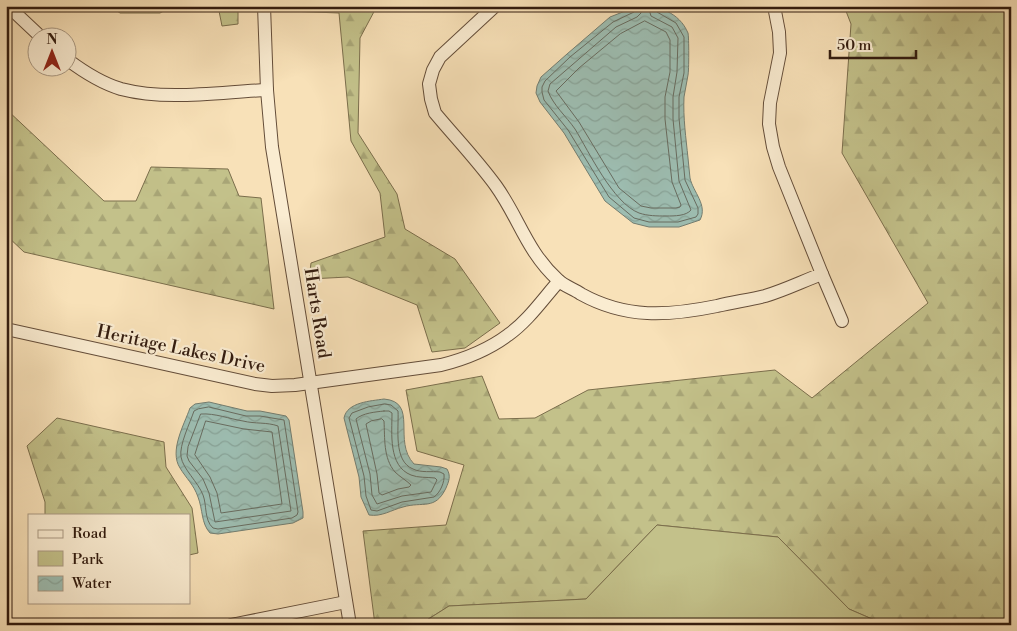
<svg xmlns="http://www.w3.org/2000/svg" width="1017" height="631" viewBox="0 0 1017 631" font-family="'Libre Bodoni',serif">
	<defs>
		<pattern id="forest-firs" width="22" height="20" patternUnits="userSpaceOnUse" patternTransform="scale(1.25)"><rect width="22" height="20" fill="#c3c18a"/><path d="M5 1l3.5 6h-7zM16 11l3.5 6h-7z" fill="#a8a576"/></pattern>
		<pattern id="water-waves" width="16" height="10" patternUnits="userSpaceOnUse" patternTransform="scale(1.25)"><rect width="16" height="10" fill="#9dbdb1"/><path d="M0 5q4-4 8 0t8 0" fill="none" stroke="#88a297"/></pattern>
	</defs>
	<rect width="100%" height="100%" fill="#f8e1b8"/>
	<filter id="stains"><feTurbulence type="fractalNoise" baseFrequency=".004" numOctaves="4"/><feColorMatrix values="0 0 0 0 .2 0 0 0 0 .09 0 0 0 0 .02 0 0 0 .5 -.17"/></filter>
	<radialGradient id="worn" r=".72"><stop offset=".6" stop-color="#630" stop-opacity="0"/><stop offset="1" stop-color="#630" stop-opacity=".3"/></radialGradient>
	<g fill="url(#forest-firs)" stroke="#7b6e4c">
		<path d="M110 6H173L160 13H120Z"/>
		<path d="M218 6H238V24L222 26Z"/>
		<path d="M288 6H377L360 38 358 133 397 194 405 229 455 259 500 323 465 348 432 352 417 305 348 277 309 279 311 263 385 237 380 193 351 141 339 13 288 11Z"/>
		<path d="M844 6H1011V625H886L849 609 778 537 657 525 586 599 449 606 419 625H375L363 531 446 525 464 465 417 451 406 390 482 376 499 419 535 418 588 390 775 370 812 398 928 303 842 153 851 24Z"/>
		<path d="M6 109 104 201H136L151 167 228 169 239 196 261 198 274 309 24 252 6 235Z"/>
		<path d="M57 418 164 442 166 467 192 508 198 553 189 555V515H45V502L27 446Z"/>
	</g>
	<path fill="#c3c18a" stroke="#7b6e4c" d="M657 525 778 537 849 609 886 625H419L449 606 586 599Z"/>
	<g fill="url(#water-waves)" stroke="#737d70">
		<path d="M638 6C659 6 679 12 688 33 689 37 689 71 688 75 687 82 685 90 684 97 683 118 686 138 688 158 689 165 689 171 690 178 693 192 708 205 700 220L679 227H649L633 223 605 201 564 133 540 102 536 93 537 86 541 77 567 54 610 17Z"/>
		<path d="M384 399C419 402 392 441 414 464L441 467 447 469C451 476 449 481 446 488 435 511 423 501 403 507 391 510 382 517 369 515L361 497 359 477 344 418C347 402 371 401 384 399Z"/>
		<path d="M209 402 247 411H260L286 416 289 420 303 512V518L293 523 218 534 210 533C201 523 203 510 198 497 194 485 186 478 180 468 169 451 184 425 190 408L195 404Z"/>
	</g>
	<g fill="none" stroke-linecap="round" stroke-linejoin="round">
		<g stroke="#686c60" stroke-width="1">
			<path d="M636 6 634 12 613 22 570 57 545 81 542 87V92L544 100 568 130 609 197 634 218 649 222H678L696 217 698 214V208L685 180 679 118V97L684 73V37L676 23 657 12 654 6"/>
			<path d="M642 6 641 13 637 17 616 27 550 84 548 91C553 105 566 116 575 129 589 152 613 203 639 213 648 216 657 216 666 216 675 216 686 216 691 210L679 181 673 119V97L677 72 678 38 672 27 651 16 648 6"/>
			<path d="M645 21 666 32 670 40V72L665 97V119L672 182 681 205 680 207 676 208H651L641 206 619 188 579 122 556 91 579 68 620 34Z"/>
			<path d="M385 404 391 405 398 411C399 428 393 461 413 469 421 473 432 471 440 472L444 474C445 482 440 493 434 497L402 502 377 511 371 510 366 496 364 476 349 418 352 413 368 407Z"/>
			<path d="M209 407 246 416H260L284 420 298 512 297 515 292 518 218 529 213 528C204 520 207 505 203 495 198 482 183 469 181 457 179 445 190 423 194 411L198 409Z"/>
			<path d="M384 411H389L392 413C392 433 388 466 411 475 418 478 427 477 435 478L437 480 431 492 402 496 377 504 372 495 370 474 356 419C363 413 375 412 384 411Z"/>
			<path d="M201 414C215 413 230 419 243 421 255 424 267 422 278 426L291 511 215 522 209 493 203 479 189 461 187 456 188 447Z"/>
			<path d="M382 419 384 421C385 438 383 458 395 472 400 477 406 480 411 485L409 487 398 489 382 495 379 493 377 474 366 424 371 421Z"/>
			<path d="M206 421 244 429 272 432 282 504 221 513 217 493 210 477 195 455Z"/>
		</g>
		<g stroke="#644d39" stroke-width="14">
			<g id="minor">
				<path d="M8 6 42 38"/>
				<path d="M264 6 267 90 272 147 350 625"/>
				<path d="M495 6 440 57 433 70 429 84 431 99 435 113C455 137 477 160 496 186 519 218 527 252 558 280 564 286 574 289 581 294 626 319 668 316 717 306 733 302 749 300 765 296 785 290 803 281 822 274L779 167 773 147 769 124 770 103 780 53 779 32 774 6"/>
				<path d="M68 60C84 72 101 83 121 89 167 101 220 92 267 90"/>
				<path d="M822 274 842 321"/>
				<path d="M6 329 255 384 272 386 295 385 441 365C465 359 488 350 508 335 528 321 543 299 559 281"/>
				<path d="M231 625 346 602"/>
			</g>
		</g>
		<use href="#minor" stroke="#faecd1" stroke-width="12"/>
	</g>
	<g text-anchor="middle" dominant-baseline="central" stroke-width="4.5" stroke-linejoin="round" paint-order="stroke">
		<g font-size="18" fill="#331c0f" stroke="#faecd1">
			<text transform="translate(317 313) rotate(81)">Harts Road</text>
			<text transform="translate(181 349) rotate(12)">Heritage Lakes Drive</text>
		</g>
	</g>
	<rect width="1017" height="631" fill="none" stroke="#f8e1b8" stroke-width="25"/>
	<rect x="8" y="8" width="1002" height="616" fill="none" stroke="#331c0f" stroke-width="2.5"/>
	<rect x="12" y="12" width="992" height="606" fill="none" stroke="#331c0f"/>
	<rect x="28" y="514" width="162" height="90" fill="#faecd1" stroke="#aa9983"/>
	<rect x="38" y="530" width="25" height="8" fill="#faecd1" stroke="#aa9983"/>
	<text x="72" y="538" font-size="15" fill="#331c0f">Road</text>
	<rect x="38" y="551" width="25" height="15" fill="#c3c18a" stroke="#aa9983"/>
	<text x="72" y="564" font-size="15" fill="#331c0f">Park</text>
	<rect x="38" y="576" width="25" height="15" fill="url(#water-waves)" stroke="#aa9983"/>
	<text x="72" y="588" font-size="15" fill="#331c0f">Water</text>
	<g transform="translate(52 52)"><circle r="24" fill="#faecd1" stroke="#aa9983"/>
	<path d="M0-4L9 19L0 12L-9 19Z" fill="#8f2418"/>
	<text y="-8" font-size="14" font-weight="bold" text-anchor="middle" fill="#331c0f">N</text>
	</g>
	<path d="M830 50v8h86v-8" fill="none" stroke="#331c0f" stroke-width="2.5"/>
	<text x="837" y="50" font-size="15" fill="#331c0f" stroke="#faecd1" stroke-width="4" paint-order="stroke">50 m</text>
	<rect width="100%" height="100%" filter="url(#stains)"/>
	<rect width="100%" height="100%" fill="url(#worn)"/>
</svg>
